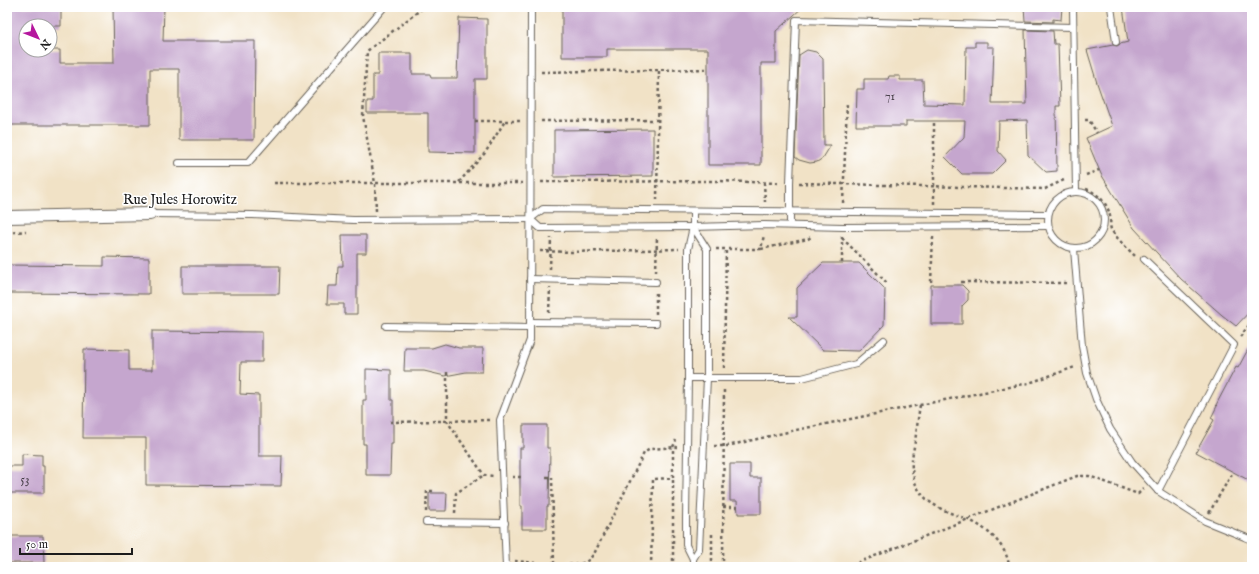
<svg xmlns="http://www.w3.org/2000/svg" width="1259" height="574" viewBox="0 0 1259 574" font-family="'IM FELL English',serif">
	<rect width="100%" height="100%" fill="#fff"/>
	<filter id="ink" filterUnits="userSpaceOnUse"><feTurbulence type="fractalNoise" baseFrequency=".025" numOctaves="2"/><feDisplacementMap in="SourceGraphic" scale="8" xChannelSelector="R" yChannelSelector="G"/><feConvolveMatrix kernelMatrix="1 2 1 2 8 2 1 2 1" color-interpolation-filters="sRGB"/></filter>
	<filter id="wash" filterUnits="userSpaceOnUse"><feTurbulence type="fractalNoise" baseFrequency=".012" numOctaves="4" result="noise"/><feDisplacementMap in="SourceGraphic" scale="16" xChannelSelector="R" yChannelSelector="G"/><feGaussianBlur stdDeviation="0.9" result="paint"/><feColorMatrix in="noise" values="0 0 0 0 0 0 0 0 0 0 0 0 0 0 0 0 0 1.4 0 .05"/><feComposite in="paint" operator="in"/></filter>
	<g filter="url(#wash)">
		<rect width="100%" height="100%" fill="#f1e2c6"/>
		<g id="blocks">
			<g fill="#c5a6ce">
				<path d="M7 7H61V26H26V50H60V63H114L113 7H164L163 41H255L254 140H179V69H150V125H7Z"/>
				<path d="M562 7H803L776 31V63H761V165H708V49H607V57H562Z"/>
				<path d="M1024 7H1062L1061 20 1053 19V22L1025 21Z"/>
				<path d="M1123 7H1250L1252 14V309L1236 326 1222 315 1181 279 1134 228 1101 174 1086 138 1112 126 1097 83 1087 50 1113 45 1117 46 1120 44 1128 42Z"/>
				<path d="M459 18 487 19V79H475V153L428 152V113H367V101H373V75H378V53H412V74H430L431 78H457Z"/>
				<path d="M1025 30 1053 31 1054 44H1058L1060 106H1056L1057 171 1046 172 1028 155 1027 120 999 121 998 151 1006 160 992 174H962L945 157 964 137 965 121H906V126H856L857 89H864V79H888L889 76H900V80H923L924 104 965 105 966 47H975V42H987V47H994L992 104H1027Z"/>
				<path d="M807 50 816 52 823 59 824 145H831L823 158 817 162 810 163 799 160 795 157 799 55Z"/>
				<path d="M653 129V176L554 177V130Z"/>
				<path d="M342 235H366V253H357V314H344V304H327L328 286H337L338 266H343Z"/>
				<path d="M104 257 149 258V294L7 293V265L104 266Z"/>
				<path d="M823 263H859L885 289 884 325 859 351 823 350 789 317H797V288Z"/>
				<path d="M182 266H280L279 294H182Z"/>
				<path d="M931 285H962L968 291V300L962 306V324H931Z"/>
				<path d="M152 331 262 332V362H241L240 394 259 395V456H282L281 486 146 485V438H83L84 349 129 350V370H152Z"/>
				<path d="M1252 342V482L1196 452 1214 420 1211 418 1217 406 1216 405 1236 367 1238 368Z"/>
				<path d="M445 344 459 348H483L482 372H466L445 376 424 371H404L405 348H432Z"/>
				<path d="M366 369 391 370V400H393V444H391L390 475H366V444H363V400H366Z"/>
				<path d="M523 425H547V448H550L549 506H547V529H522V506H520V448H523Z"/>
				<path d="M22 454 42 455V466H44V493H7V466H22Z"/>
				<path d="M730 464H750V478H761V514H738L737 501H730Z"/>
				<path d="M429 493H447L446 511H429Z"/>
				<path d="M7 536H43L44 563H7Z"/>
			</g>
		</g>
	</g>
	<g filter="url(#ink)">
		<use href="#blocks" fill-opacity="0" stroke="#676158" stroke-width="1"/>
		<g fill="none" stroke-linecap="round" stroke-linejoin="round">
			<g stroke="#676158" stroke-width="8">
				<g id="service">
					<path d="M1073 7 1076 192"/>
					<path d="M1111 7 1116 42"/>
					<path d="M179 163H248L384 7"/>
					<circle cx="1076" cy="220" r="28"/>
					<path d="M693 211V227L688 249V378L686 519V545L693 559V567"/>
					<path d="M150 214 253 215 353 220 530 219 543 209 1048 214"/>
					<path d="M530 219 540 228 693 227 764 225 843 227 1048 226"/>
					<path d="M790 225V183L796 20 1073 27"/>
					<path d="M1074 249 1082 346 1087 373 1096 399 1110 429 1132 462 1158 491 1205 521 1252 540"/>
					<path d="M1144 259 1234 345 1158 491"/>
					<path d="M530 279 656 282"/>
					<path d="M530 322 656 323"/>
					<path d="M386 326 530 328"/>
					<path d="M688 378H802L856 364 884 340"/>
					<path d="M426 522 505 523"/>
					<path d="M693 559 699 549 707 378V249L693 227"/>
					<path d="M506 567 500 420 530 340 531 7"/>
				</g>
			</g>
			<g stroke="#676158" stroke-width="14">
				<path id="minor" d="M7 217 150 214"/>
			</g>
			<g stroke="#676158" stroke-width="2.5" stroke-dasharray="3 3" stroke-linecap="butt">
				<path d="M541 72 708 69"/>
				<path d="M1085 120H1089L1097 133"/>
				<path d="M475 121H522"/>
				<path d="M541 121 658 120"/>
				<path d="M1086 175 1099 170"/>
				<path d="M459 182 485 153 505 121"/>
				<path d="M541 182 718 181 780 183"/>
				<path d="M764 182 765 202"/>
				<path d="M274 183H522"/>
				<path d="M799 183 1045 189 1066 179"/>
				<path d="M1086 189C1098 193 1108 204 1110 216 1111 220 1109 227 1112 231 1118 240 1127 248 1135 256"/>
				<path d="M657 200 659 70"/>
				<path d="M843 203 847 102"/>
				<path d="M934 204V121"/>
				<path d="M376 211 375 183 363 116 367 51 424 7"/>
				<path d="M7 233 26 231"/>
				<path d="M842 238 887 283"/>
				<path d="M716 249H761L764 235"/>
				<path d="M761 249 808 239 811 237"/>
				<path d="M540 251 571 252 679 249"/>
				<path d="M842 263V236"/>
				<path d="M550 269 551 238"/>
				<path d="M656 272 657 237"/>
				<path d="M931 282 933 237"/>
				<path d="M961 282 1068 283"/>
				<path d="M549 313 550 288"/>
				<path d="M656 314V291"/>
				<path d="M1240 337 1252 321"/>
				<path d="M724 368 726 249"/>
				<path d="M447 372V421L484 475 493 476"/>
				<path d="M920 405C918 417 917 429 915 441 913 454 910 462 913 475 918 500 939 509 961 517 981 523 1008 544 1009 567"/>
				<path d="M390 422 490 420"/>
				<path d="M714 446H727L796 430 1029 383 1075 367"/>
				<path d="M512 477H524"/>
				<path d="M546 477H552L554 564"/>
				<path d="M723 507H738"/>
				<path d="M426 512 427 491H435"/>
				<path d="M455 513 456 493 484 475"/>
				<path d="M1209 513 1233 472"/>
				<path d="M515 561C530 562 576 569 587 561 590 559 592 556 594 554L644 453 650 449 677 447"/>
				<path d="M852 565 1077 476H1089L1138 494 1143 489"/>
				<path d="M651 567 653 479 673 478"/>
				<path d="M673 567V447L676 440"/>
				<path d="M712 567V532"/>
				<path d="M723 567 724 387"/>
			</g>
			<use href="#service" stroke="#fff" stroke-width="6"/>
			<use href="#minor" stroke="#fff" stroke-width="12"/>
		</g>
	</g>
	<g text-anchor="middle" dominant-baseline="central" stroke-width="3" stroke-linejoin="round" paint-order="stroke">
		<g font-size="12" fill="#463e48">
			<text x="890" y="96">71</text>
			<text x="25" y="479">53</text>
		</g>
		<g font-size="14" fill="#1c1c1c" stroke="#fff">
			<text x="180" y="200">Rue Jules Horowitz</text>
		</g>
	</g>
	<rect width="1259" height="574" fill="none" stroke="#fff" stroke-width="24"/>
	<g transform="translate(38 38) rotate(133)"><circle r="19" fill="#ffffff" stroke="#a4a4a4"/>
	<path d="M0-3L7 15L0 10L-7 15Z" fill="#b5179e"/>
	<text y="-6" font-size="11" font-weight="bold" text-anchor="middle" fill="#1c1c1c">N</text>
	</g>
	<path d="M20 548v6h112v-6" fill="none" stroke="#1c1c1c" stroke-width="2"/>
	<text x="26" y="548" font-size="12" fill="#1c1c1c" stroke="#ffffff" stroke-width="3" paint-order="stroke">50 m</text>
</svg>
